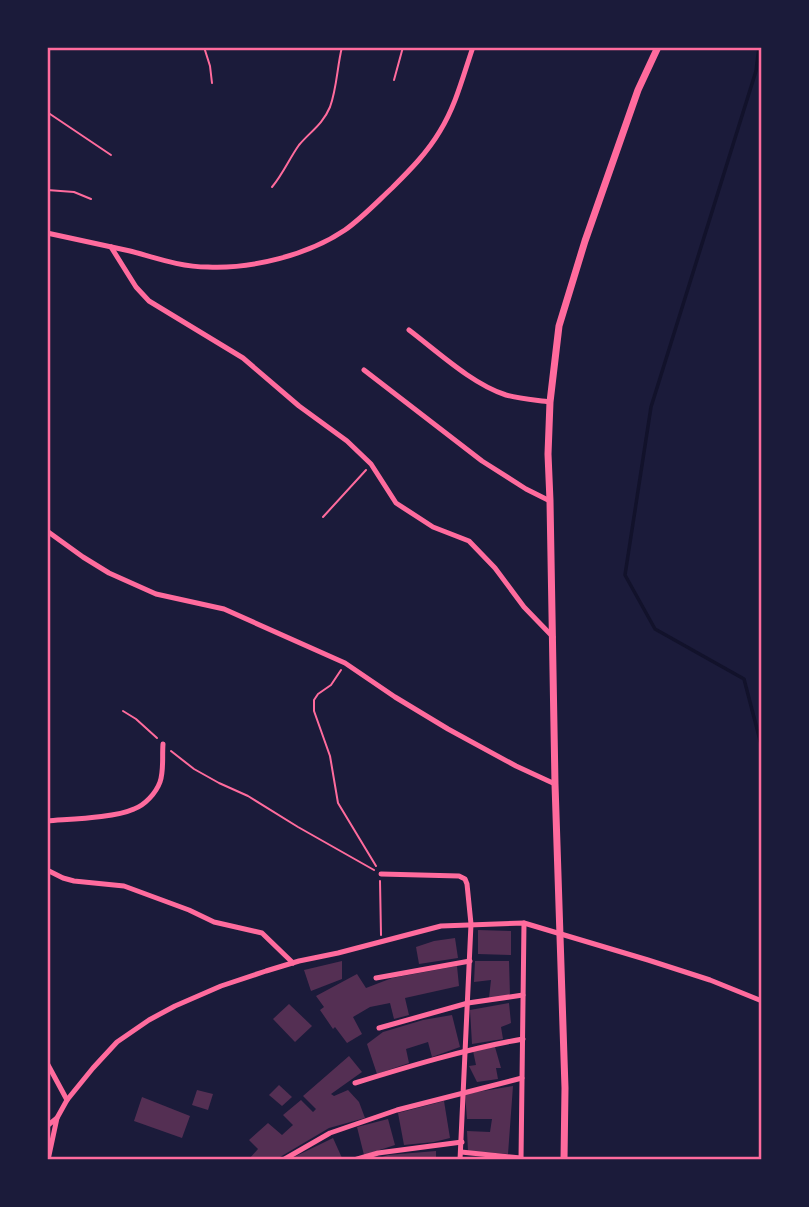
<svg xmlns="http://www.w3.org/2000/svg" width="809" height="1207" viewBox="0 0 809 1207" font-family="'IBM Plex Sans',sans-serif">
	<rect width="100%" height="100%" fill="#1b1b3a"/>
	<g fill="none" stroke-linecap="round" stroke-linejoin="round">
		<path stroke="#12122b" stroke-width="3.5" d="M759 47 756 71 651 407 625 575 655 629 744 679 762 748"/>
	</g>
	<g fill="#542f53">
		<path d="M478 930 511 931V955L478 954Z"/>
		<path d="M455 938 458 958 419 964 416 947 434 941Z"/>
		<path d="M342 961V979L311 991 304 970Z"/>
		<path d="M475 961H509L510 996 489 998 491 980 474 982Z"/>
		<path d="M457 966 459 986 405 998 409 1015 394 1019 390 1003 370 1007 353 1017 362 1034 347 1043 335 1027 333 1029 320 1010 324 1007 316 996 357 974 366 988 392 978Z"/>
		<path d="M509 1003 511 1023 501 1027 503 1039 472 1044 470 1010Z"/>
		<path d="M289 1004 312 1026 295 1042 273 1019Z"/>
		<path d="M452 1015 460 1047 432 1057 428 1042 406 1049 409 1063 377 1074 367 1044 383 1032 423 1020Z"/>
		<path d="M495 1047 501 1068H496L498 1079 477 1082 469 1066 476 1065 473 1051Z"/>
		<path d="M349 1056 362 1072 331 1094 334 1096 348 1090 359 1102 365 1118 329 1128 275 1160H248L258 1149 249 1140 268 1123 282 1135 293 1125 283 1115 301 1100 313 1112 316 1109 303 1096Z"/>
		<path d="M279 1085 292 1097 282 1106 269 1095Z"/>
		<path d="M513 1086 508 1154 468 1151 467 1131 490 1132 492 1119H467L465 1094Z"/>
		<path d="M197 1090 213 1094 208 1110 192 1105Z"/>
		<path d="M142 1097 190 1116 182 1138 134 1121Z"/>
		<path d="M444 1101 450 1138 434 1142 404 1145 398 1113Z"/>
		<path d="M388 1119 395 1145 364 1155 357 1127Z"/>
		<path d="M333 1138 342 1158 334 1160H288Z"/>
		<path d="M436 1151V1160H373L388 1155Z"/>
	</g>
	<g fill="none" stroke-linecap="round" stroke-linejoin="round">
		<g stroke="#ff6b9d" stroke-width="2">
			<path d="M204 47 210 66 212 83"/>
			<path d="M394 80 403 47"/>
			<path d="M47 112 111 155"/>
			<path d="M272 187C283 174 289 159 299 145 310 132 323 124 330 107 337 88 337 67 342 47"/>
			<path d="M47 190 74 192 91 199"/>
			<path d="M323 517 366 470"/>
			<path d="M341 670 331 685 318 694 314 700V711L330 756 338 803 376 866"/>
			<path d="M123 711 136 719 157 738"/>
			<path d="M171 751 194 769 219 783 248 796 298 827 374 870"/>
			<path d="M380 881 381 935"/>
		</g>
		<g stroke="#ff6b9d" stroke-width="5">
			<path d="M47 233C75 239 103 245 130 251 156 258 181 267 208 267 252 269 308 255 345 230 362 218 377 202 392 188 410 170 427 153 440 131 456 105 463 76 473 47"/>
			<path d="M111 247 136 287 149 301 243 358 299 406 347 441 371 464 396 503 433 527 469 541 495 568 524 607 553 637"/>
			<path d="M409 330C438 352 472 384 506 395 520 399 536 400 550 402"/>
			<path d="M364 370 482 461 526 489 550 501"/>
			<path d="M47 531 83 557 109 573 156 594 224 609 345 663 395 697 448 729 516 766 555 784"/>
			<path d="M47 821C70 819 114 818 134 809 145 805 156 793 160 782 164 771 162 756 163 744"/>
			<path d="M47 870 63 878 74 881 124 886 189 910 214 922 262 933 293 963"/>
			<path d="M381 874 459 876 465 879 467 884 471 924 460 1160"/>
			<path d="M376 978 470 961"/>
			<path d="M379 1028 468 1003 523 995"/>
			<path d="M47 1063 67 1100"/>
			<path d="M355 1083C410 1066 466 1049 523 1039"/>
			<path d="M47 1126 57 1118"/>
			<path d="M461 1152 521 1158"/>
			<path d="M48 1160 57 1118 67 1100 93 1068 117 1042 149 1020 175 1006 221 986 266 971 299 961 338 953 441 926 524 923 648 960 710 980 762 1001"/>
			<path d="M283 1160 330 1133 397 1110 522 1078"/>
			<path d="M354 1160 378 1153 462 1142"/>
			<path d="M521 1160 524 923"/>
		</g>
		<path stroke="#ff6b9d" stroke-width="7" d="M564 1160 565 1088 555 784 550 501 548 454 550 402 559 326 585 241 638 90 658 47"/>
	</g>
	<rect width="809" height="1207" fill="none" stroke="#1b1b3a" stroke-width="98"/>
	<rect x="49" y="49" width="711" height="1109" fill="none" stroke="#ff6b9d" stroke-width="2.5"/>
</svg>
